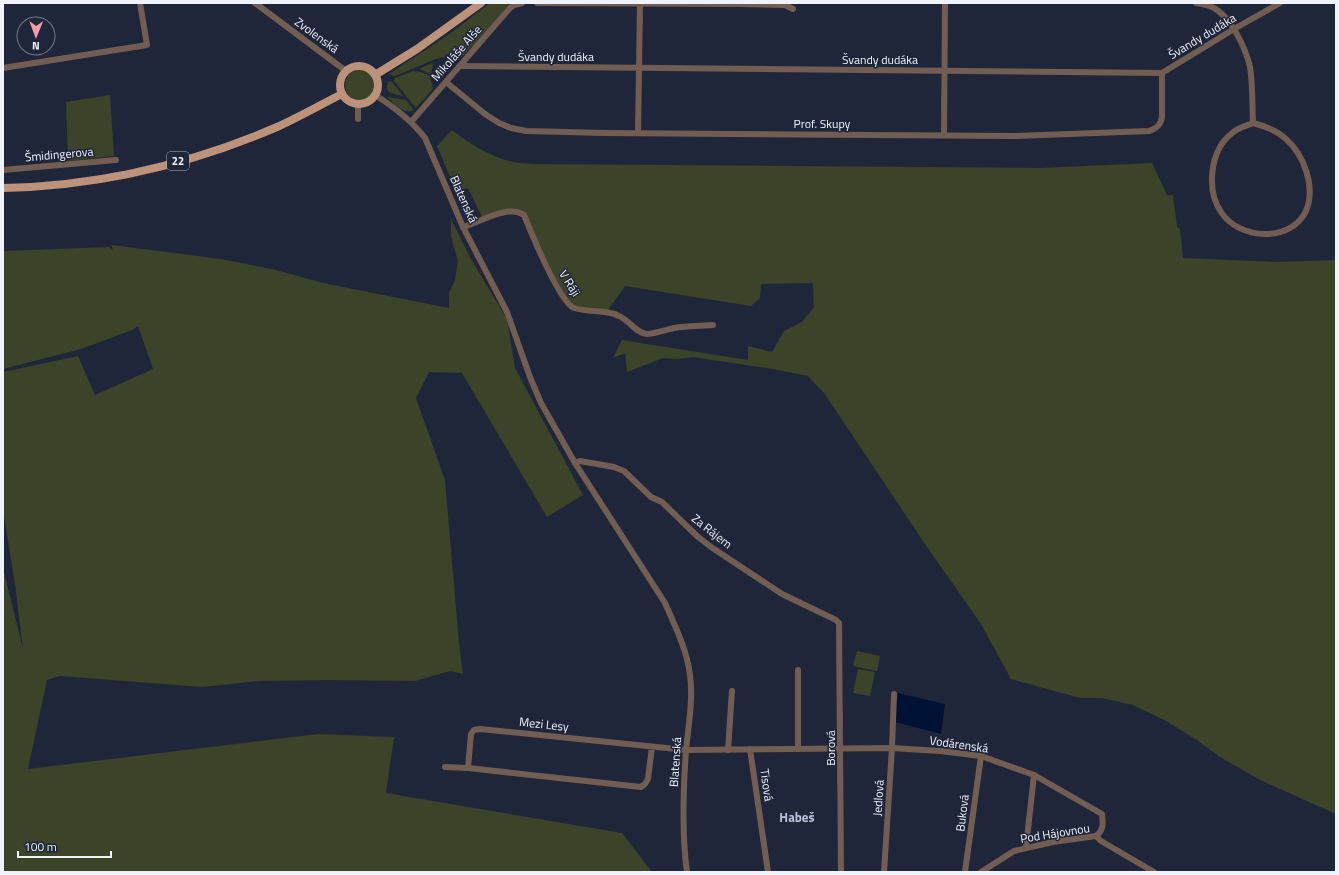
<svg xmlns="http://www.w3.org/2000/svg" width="1339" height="875" viewBox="0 0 1339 875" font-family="'Titillium Web',sans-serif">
	<rect width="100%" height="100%" fill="#202639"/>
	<g fill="#3b4328">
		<path d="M490 3H508L509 4 473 47 472 46 462 57 456 58V55L446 54 445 57 438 58 395 76 389 74 448 35Z"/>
		<path d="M432 63 433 64 431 74 419 69Z"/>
		<circle cx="360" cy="85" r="15"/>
		<path d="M413 71 421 72 430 76 433 89 416 108 394 81 395 78Z"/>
		<path d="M389 81 392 82 403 96C394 94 382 93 389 81Z"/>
		<path d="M110 95 114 156 68 161 66 102Z"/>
		<path d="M387 97 406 100 414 110C403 115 395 104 387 97Z"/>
		<path d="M452 130C469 143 487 155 509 161 516 163 525 163 533 164L1040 168 1152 163 1167 195H1173L1177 227 1180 229 1183 258 1278 262 1336 260V814L1262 781 1220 757 1201 743 1168 722 1133 705 1102 698H1080L1011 679 981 624 925 544 824 393 808 376 773 369 693 357 678 359 663 358 627 372 625 353 613 358 622 340 748 360V346L772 352 784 331 802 322 814 307 813 283 761 284 760 298 751 306 625 286 608 310H579L565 300 527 219 513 209 482 217 468 188 460 191 455 189 437 146Z"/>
		<path d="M451 219 471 259 507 319 515 368 583 495 547 517 462 373 429 372 416 398 445 480 459 643 463 674 450 671 415 681 329 680 259 681 202 687 60 676 47 680 28 769 318 734 394 737 386 793 622 833 652 872H3V568L23 649 15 584 3 510V372L78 356 95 395 153 369 138 326 132 330 81 349 3 369V251L109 247 113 250 111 245 221 259 276 270 323 283 449 308V293L455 280 458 261 451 237Z"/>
		<path d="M857 651 880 656 877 671 853 666Z"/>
		<path d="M858 669 875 672 870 696 853 693Z"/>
	</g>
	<path fill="#001233" d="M898 693 945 704 941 734 895 722Z"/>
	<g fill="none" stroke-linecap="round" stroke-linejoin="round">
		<g stroke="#725d52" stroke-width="6">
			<path d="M255 3 346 71"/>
			<path d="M537 3 738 4 785 5 793 9"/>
			<path d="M1196 3C1203 4 1209 5 1214 8 1231 17 1246 49 1250 67 1253 85 1252 105 1253 123 1265 126 1276 130 1286 139 1304 155 1316 187 1306 211 1291 243 1239 240 1221 212 1206 190 1210 151 1231 134 1237 128 1246 126 1253 123"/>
			<path d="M460 66 1162 73 1234 29 1280 3"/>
			<path d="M3 68 147 45 140 3"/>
			<path d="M446 82 485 114 499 123 511 128 526 131 605 133 1016 136 1149 131C1156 129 1161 125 1162 117V73"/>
			<path d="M375 95C394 107 412 121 425 138L463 227 507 312 530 377 541 403 575 463 665 603C675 626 687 650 690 675 694 705 686 735 685 766 683 801 682 837 687 872"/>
			<path d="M358 119V104"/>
			<path d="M411 122 510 8 514 5 522 3"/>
			<path d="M638 133 640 4"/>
			<path d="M944 135 945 3"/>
			<path d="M3 170 116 160"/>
			<path d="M463 227C481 222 507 204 524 215 531 232 559 302 574 308 589 313 606 309 619 316 629 320 636 333 647 334 655 334 665 330 674 328 686 326 700 326 713 325"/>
			<path d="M575 463 580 461 614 467 624 471 651 497 662 502 697 536 711 547 782 594 836 620 839 623 841 872"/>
			<path d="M798 670V749"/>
			<path d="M652 747 648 779 645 784 641 787 468 768 471 734 474 730 480 729 686 750 892 748 940 751 981 756 1034 775 1102 814C1103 823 1104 830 1096 836"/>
			<path d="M750 749 768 872"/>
			<path d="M728 750 732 691"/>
			<path d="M445 767 468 768"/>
			<path d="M1026 847 1034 775"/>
			<path d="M884 872 892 748 894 694"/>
			<path d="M965 872 981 756"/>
			<path d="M981 872 1014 851 1053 842 1096 836 1101 841 1154 872"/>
		</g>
		<g stroke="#bc927b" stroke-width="8">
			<circle cx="359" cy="85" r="19"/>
			<path d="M375 75 417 49 481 3"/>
			<path d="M3 188C97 186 191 164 277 127 299 117 320 105 342 94"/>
		</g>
	</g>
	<g text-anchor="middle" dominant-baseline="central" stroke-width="3" stroke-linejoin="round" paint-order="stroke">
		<rect fill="#202639" stroke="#b1b6c2" stroke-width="1" x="167" y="152" width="22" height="18" rx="3"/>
		<g font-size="11" font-weight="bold" fill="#eff3fd">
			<text x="178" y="161">22</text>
		</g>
		<g font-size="12" fill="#eff3fd" stroke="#202639">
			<text transform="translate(317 35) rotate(36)">Zvolenská</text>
			<text transform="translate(1202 36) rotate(-31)">Švandy dudáka</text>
			<text transform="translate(456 53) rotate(-49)">Mikoláše Alše</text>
			<text x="556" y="56">Švandy dudáka</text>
			<text x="880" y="59">Švandy dudáka</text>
			<text x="822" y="123">Prof. Skupy</text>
			<text transform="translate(59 154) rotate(-5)">Šmidingerova</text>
			<text transform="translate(464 199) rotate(66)">Blatenská</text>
			<text transform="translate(570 283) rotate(58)">V Ráji</text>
			<text transform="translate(712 531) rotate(38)">Za Rájem</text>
			<text transform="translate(544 724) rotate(6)">Mezi Lesy</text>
			<text transform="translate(959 744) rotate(8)">Vodárenská</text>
			<text transform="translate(830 748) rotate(-90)">Borová</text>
			<text transform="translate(675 762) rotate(-86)">Blatenská</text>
			<text transform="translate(767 785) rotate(82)">Tisová</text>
			<text transform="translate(878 798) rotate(-86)">Jedlová</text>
			<text transform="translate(962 813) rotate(-83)">Buková</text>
			<text transform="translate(1055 833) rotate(-9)">Pod Hájovnou</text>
		</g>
		<g font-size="13" font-weight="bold" fill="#b9c2db" stroke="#202639">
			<text x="797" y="817">Habeš</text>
		</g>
	</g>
	<rect width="1339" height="875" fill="none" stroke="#eff3fd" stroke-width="8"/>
	<g transform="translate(36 36) rotate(181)"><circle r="19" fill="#202639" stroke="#737887"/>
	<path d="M0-3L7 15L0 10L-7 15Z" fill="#f39aaa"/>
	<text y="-6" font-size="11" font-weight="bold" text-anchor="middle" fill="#eff3fd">N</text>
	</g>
	<path d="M18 851v6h93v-6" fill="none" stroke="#eff3fd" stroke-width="2"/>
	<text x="24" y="851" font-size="12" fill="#eff3fd" stroke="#202639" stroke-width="3" paint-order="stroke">100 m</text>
</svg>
